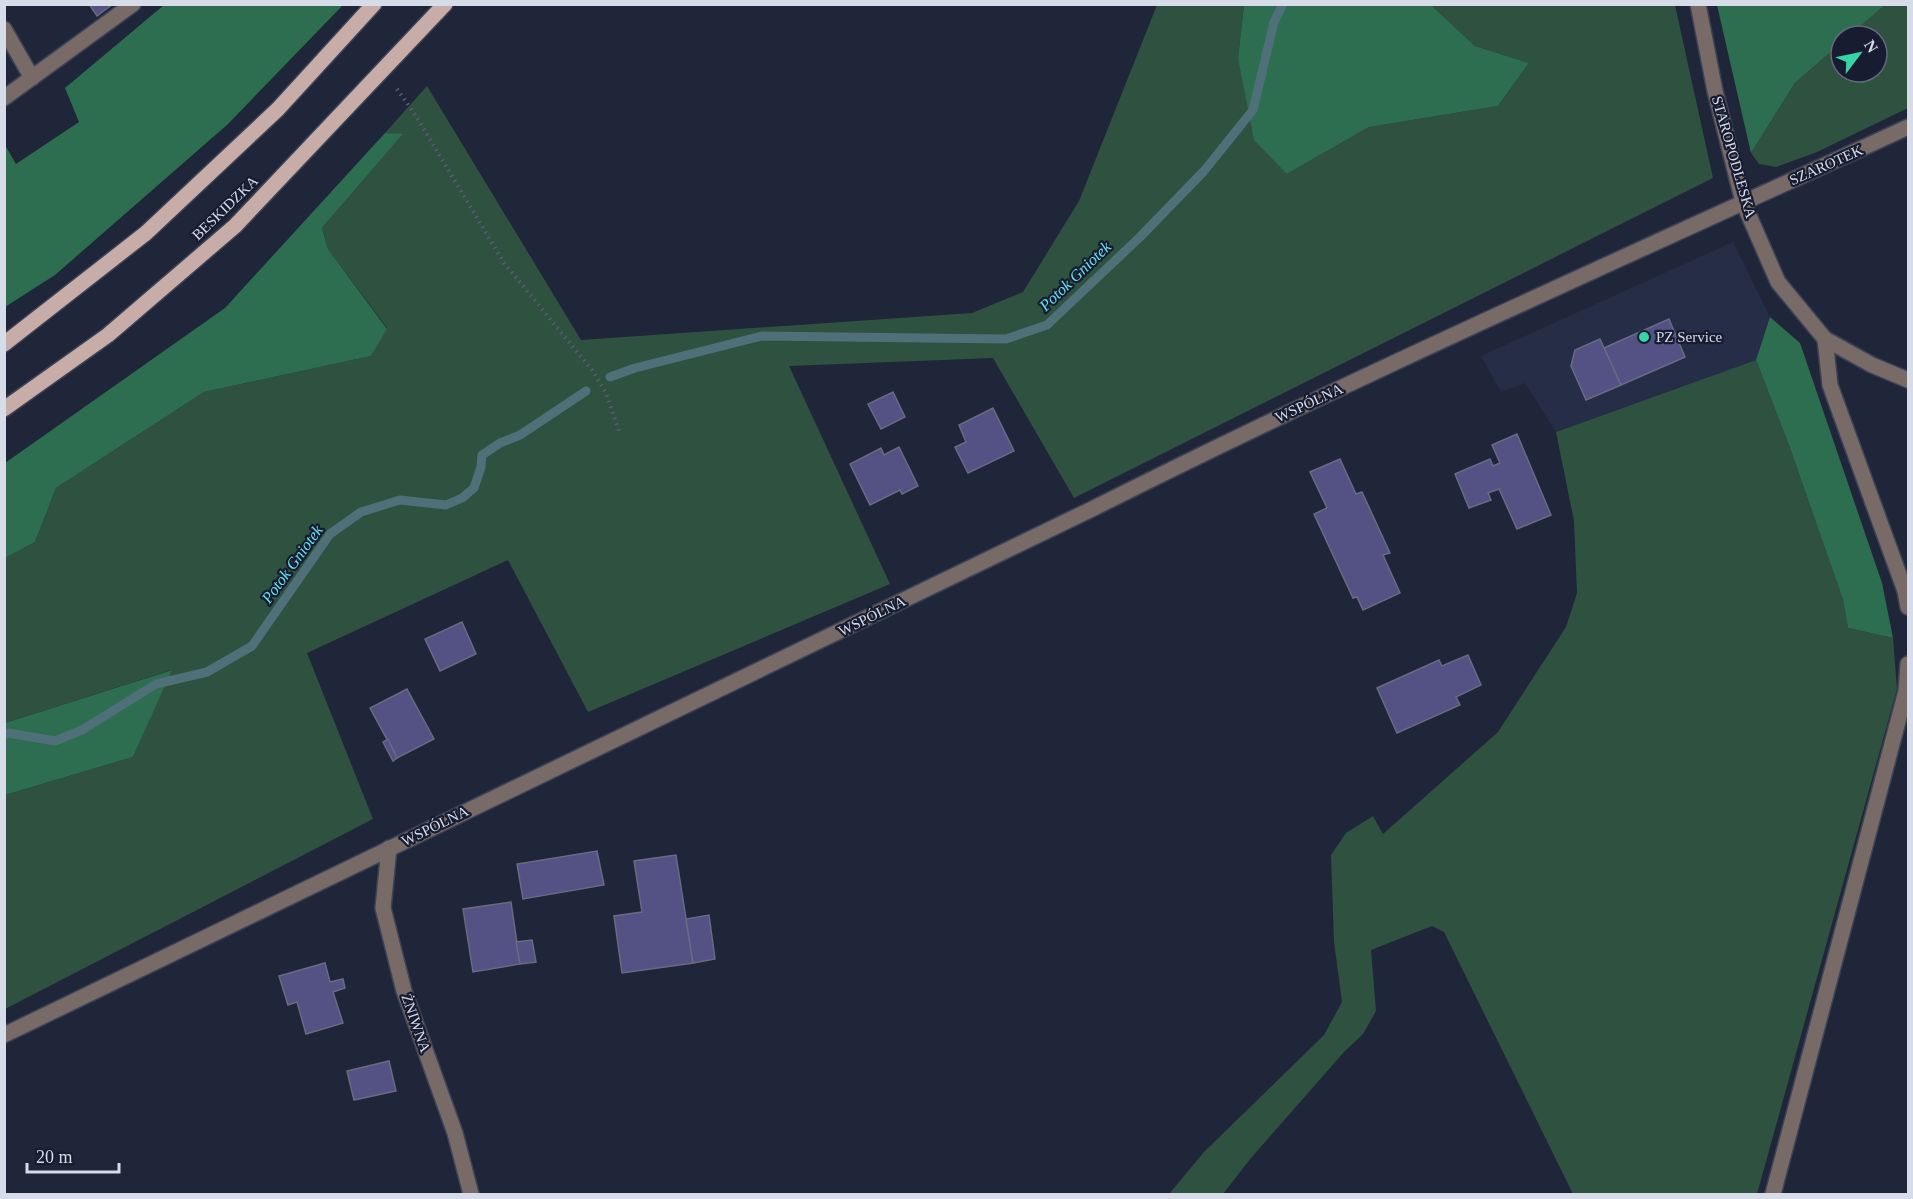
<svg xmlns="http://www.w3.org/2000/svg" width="1913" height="1199" viewBox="0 0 1913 1199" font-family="'Times New Roman',serif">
	<rect width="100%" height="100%" fill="#20263a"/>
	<path fill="#252d47" d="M1733 242 1770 317 1756 360 1556 432 1525 383 1501 392 1481 356Z"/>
	<g fill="#2e5140">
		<path d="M1157 5H1244L1238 58 1287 174 1369 127 1498 106 1529 63 1475 46 1431 5H1675L1713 178 1074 498 993 358 789 366 890 584 588 712 508 560 307 653 373 819 5 1009V795L133 757 171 670 5 723V558L35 542 56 488 204 392 371 356 387 328 328 249 322 228 402 135 385 133 427 86 581 340 972 313 1023 292 1079 201Z"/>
		<path d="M1885 5H1908V108L1817 152 1776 167 1759 164 1751 153 1795 83 1841 43V72H1877V36H1849Z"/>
		<path d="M1756 360 1790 448 1843 600 1848 628 1893 638 1897 689 1757 1194H1573L1444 932 1432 926 1371 950 1376 1011 1363 1034 1344 1052 1251 1158 1223 1194H1169L1204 1152 1324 1035 1342 1002 1334 942 1331 855 1346 833 1373 816 1383 834 1498 732 1566 627 1577 593 1574 521 1556 432Z"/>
	</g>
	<g fill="#2d6d50">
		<path d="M164 5H343L228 124 55 275 5 307V145L16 164 79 122 65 88Z"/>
		<path d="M1431 5 1475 46 1529 63 1498 106 1369 127 1287 174 1254 140 1238 58 1244 5Z"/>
		<path d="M1717 5V4L1885 5 1849 36H1841V43L1795 83 1751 153Z"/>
		<path d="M385 133 403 134 322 228 328 249 387 329 371 356 204 392 56 488 35 542 5 558V463L225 308Z"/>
		<path d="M1770 317 1800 343 1882 583 1893 638 1848 628 1843 600 1790 448 1756 360Z"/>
		<path d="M172 670 133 757 5 795V723Z"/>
	</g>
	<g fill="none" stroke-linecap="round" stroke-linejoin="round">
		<g stroke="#4f7078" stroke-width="9">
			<path d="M610 377 635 368 762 336 1006 339 1047 325 1140 237 1204 171 1253 110 1274 22 1283 4"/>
			<path d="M4 735 8 733 55 741 82 730 156 684 207 672 252 646 330 534 361 512 400 500 446 505 462 498 474 488 481 467 482 455 500 443 520 435 586 391"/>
		</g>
	</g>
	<g fill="#545184" stroke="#6a6a83" stroke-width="1.5">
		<path d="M89 4H113L97 16Z"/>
		<path d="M1669 319 1685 357 1621 385 1604 348Z"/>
		<path d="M1600 339 1621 385 1586 400 1571 366 1575 350Z"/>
		<path d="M893 392 905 417 881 429 868 404Z"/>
		<path d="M993 408 1014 451 968 473 955 447 966 442 959 425Z"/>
		<path d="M1517 434 1551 515 1517 529 1499 489 1488 493 1491 500 1469 508 1455 474 1490 459 1493 466 1500 463 1492 445Z"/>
		<path d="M899 447 918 486 902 494 900 490 870 505 850 464 881 448 884 455Z"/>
		<path d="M1340 459 1356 494 1362 492 1390 553 1383 555 1400 593 1363 610 1357 597 1353 598 1314 514 1327 508 1310 472Z"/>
		<path d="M462 622 476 654 440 671 425 639Z"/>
		<path d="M1468 655 1481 685 1456 697 1460 705 1397 733 1377 688 1439 660 1442 666Z"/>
		<path d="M407 689 434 739 397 758 370 708Z"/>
		<path d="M388 739 397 758 393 761 383 742Z"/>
		<path d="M597 851 604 885 523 899 517 864Z"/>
		<path d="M676 855 693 963 622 973 614 916 642 912 634 861Z"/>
		<path d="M511 902 520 964 473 972 463 909Z"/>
		<path d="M709 915 715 959 693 963 686 919Z"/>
		<path d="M532 940 536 962 520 964 516 942Z"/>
		<path d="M325 963 330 982 343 979 345 988 333 992 343 1023 306 1034 297 1002 288 1005 279 976Z"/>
		<path d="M389 1061 396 1091 354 1100 347 1071Z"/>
	</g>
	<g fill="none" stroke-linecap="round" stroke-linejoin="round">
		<g stroke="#3d4356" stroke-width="18">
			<g id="minor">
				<path d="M1698 4 1715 91 1743 202 1778 282 1825 339 1872 365 1908 380"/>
				<path d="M4 29 32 78"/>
				<path d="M4 98 133 4"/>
				<path d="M1825 339 1830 385 1905 591 1908 607"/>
				<path d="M389 848 383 908 404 991 455 1133 471 1194"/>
				<path d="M4 1035 1092 509C1360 374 1635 253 1908 127"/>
				<path d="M1773 1194 1906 691 1908 664"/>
			</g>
		</g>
		<g stroke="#3d4356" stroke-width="18">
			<g id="major">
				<path d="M4 344 146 233 278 109 374 4"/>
				<path d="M4 409 108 335 235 226 445 4"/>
			</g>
		</g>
		<path stroke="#575d6f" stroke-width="4" stroke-dasharray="1.5 4.5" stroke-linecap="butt" d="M397 89 416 116 504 263 592 370 606 393 620 434"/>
		<use href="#minor" stroke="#776a67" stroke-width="15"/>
		<use href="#major" stroke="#c8aca7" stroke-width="15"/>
	</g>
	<circle fill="#37d4a6" stroke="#171c30" stroke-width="2" cx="1644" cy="337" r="6"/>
	<g text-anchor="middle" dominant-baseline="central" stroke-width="4.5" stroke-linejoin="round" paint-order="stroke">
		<g font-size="15" fill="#d7dce9" stroke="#171c30">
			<text transform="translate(1734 157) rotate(74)">STAROPODLESKA</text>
			<text transform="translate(1826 165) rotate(-24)">SZAROTEK</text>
			<text transform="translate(225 208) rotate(-44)">BESKIDZKA</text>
			<text transform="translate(1309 403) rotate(-25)">WSPÓLNA</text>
			<text transform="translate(872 616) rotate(-26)">WSPÓLNA</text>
			<text transform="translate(435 826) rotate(-26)">WSPÓLNA</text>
			<text transform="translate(416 1023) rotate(71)">ŻNIWNA</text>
		</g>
		<g font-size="15" fill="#d7dce9" stroke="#171c30" text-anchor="start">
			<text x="1656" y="337">PZ Service</text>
		</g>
		<g font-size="16" font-style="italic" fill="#67e2f0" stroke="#171c30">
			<text transform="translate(1075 276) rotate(-44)">Potok Gniotek</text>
			<text transform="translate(292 564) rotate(-54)">Potok Gniotek</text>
		</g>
	</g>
	<rect width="1913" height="1199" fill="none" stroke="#d7dce9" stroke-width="12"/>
	<g transform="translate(1859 54) rotate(58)"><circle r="28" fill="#171c30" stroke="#64697a" stroke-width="1.5"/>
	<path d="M0-4.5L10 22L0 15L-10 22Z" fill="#37d4a6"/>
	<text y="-9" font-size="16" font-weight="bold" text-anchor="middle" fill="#d7dce9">N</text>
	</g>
	<path d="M27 1163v9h92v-9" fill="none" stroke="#d7dce9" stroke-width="3"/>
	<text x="36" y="1163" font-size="18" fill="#d7dce9" stroke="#171c30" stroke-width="4.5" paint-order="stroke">20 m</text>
</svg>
